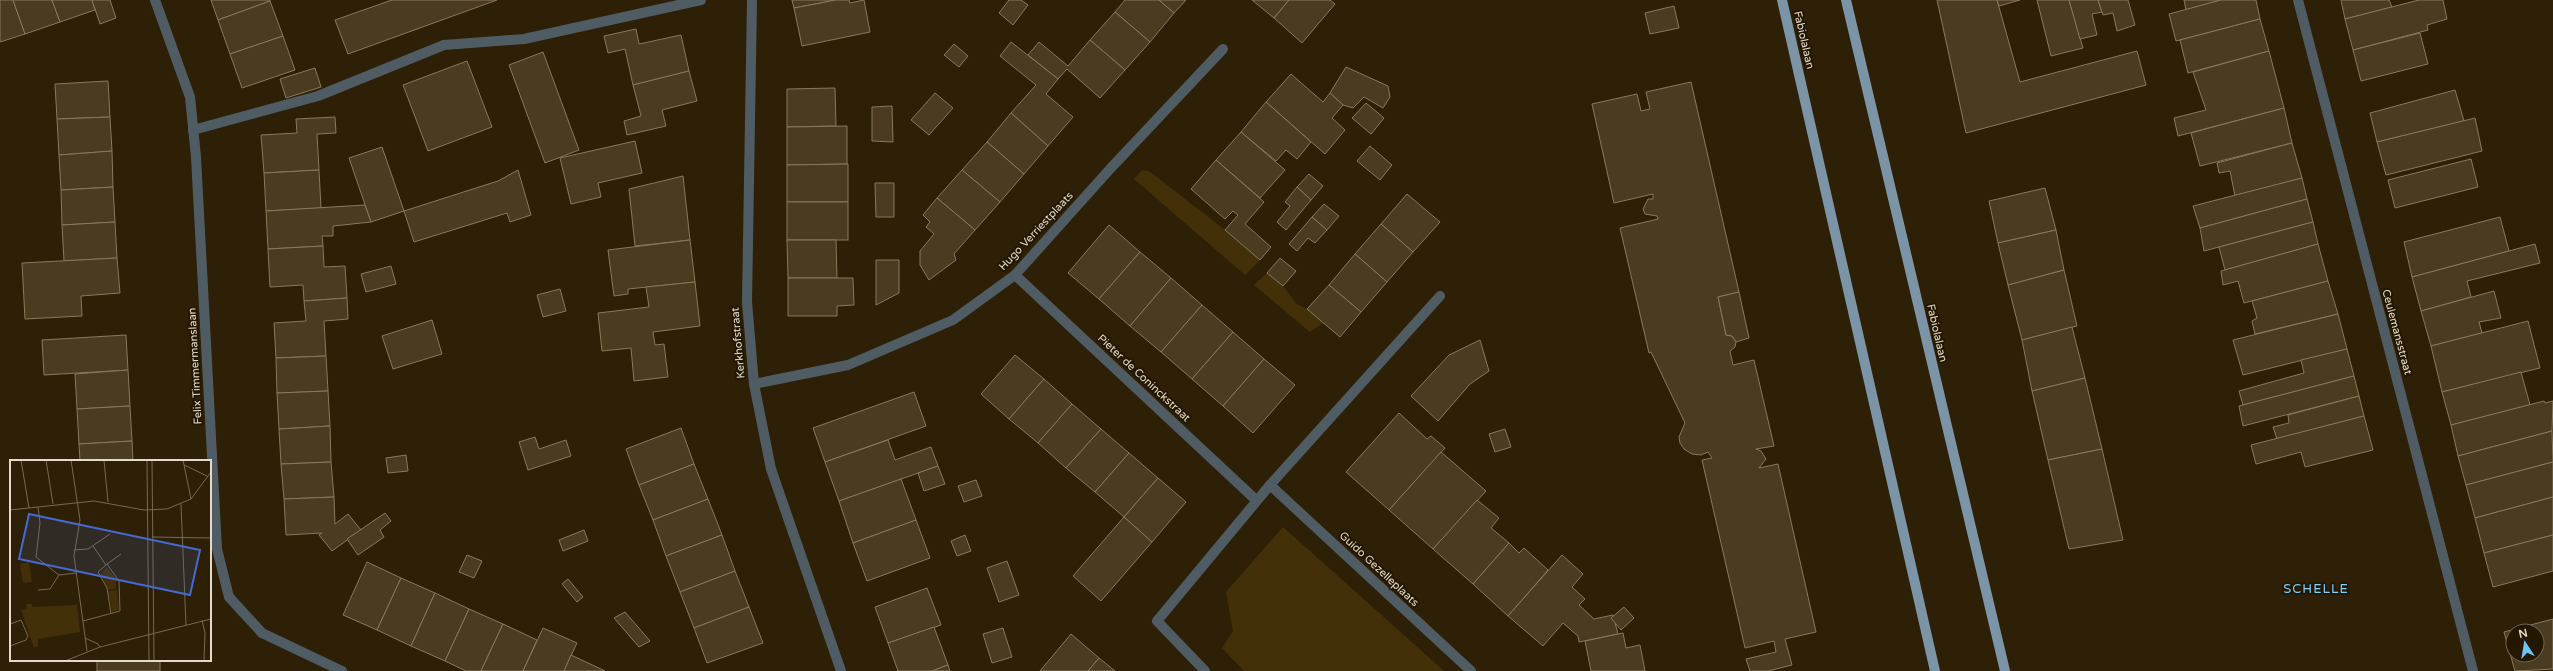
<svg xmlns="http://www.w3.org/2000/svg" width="2553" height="671" viewBox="0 0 2553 671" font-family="'Varela Round',sans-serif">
	<rect width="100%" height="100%" fill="#2e2006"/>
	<g fill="#433008">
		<path d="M1142 170 1149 171 1225 230 1260 260 1245 275 1134 179Z"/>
		<path d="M1267 273 1283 286 1297 304 1307 309 1323 323 1310 332 1254 285Z"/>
		<path d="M1283 527 1443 670V671H1244L1222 648 1233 631 1226 592Z"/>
	</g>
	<g fill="#4a3b21" stroke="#89795d" fill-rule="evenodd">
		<path d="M0 0H13L25 34 0 42Z"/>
		<path d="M13 0H52L60 22 25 34Z"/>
		<path d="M52 0H92L95 10 60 22Z"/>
		<path d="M92 0H110L116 18 100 24Z"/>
		<path d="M211 0H270V1L218 20Z"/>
		<path d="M392 0H497L348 54 335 20Z"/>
		<path d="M792 0H836L794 8Z"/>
		<path d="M836 0H849L850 3 864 0 870 32 802 46 794 8Z"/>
		<path d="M1009 0H1021L1028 5 1013 25 999 13Z"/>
		<path d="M1125 0H1159L1174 13 1150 42 1115 12Z"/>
		<path d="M1159 0H1186L1174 13Z"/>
		<path d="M1252 0H1289L1274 18Z"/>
		<path d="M1289 0H1330L1335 4 1302 43 1274 18Z"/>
		<path d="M1937 0H1997L2020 82 2137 51 2146 85 1966 133Z"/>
		<path d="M1997 0H2020L1999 6Z"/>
		<path d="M2037 0H2069L2083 48 2051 56Z"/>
		<path d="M2069 0H2098L2102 12 2092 14 2097 35 2080 39Z"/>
		<path d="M2098 0H2128L2135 25 2117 31 2113 13 2103 15Z"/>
		<path d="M2184 0H2221L2186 10Z"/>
		<path d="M2221 0H2256L2260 19 2176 41 2169 14Z"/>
		<path d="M2341 0H2389L2392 7 2345 19Z"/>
		<path d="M2419 0H2443L2447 19 2427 25 2428 30 2353 50 2345 19Z"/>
		<path d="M270 1 283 36 230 54 218 20Z"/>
		<path d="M1674 6 1679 28 1650 34 1645 13Z"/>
		<path d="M1115 12 1150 42 1125 70 1090 40Z"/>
		<path d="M2260 19 2269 51 2188 73 2180 40Z"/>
		<path d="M636 29 639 44 681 35 689 71 633 85 625 49 608 53 604 36Z"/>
		<path d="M2420 33 2428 64 2361 81 2353 50Z"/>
		<path d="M283 36 295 70 242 88 230 54Z"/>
		<path d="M1090 40 1125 70 1100 98 1067 69 1058 79 1028 55 1039 42 1068 66Z"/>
		<path d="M1011 42 1058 79 1046 94 1073 117 1048 146 1011 113 1036 85 1000 56Z"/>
		<path d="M954 44 968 56 959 67 944 55Z"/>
		<path d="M2269 51 2284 108 2178 136 2174 118 2206 110 2193 72Z"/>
		<path d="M543 52 579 150 545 163 509 65Z"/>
		<path d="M467 61 492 127 428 151 403 85Z"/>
		<path d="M1346 67 1388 86 1390 97 1383 108 1364 97 1353 108 1343 105 1330 93Z"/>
		<path d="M315 68 321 87 286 98 280 79Z"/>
		<path d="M689 71 697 101 662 110 666 126 627 135 624 121 641 116 633 85Z"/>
		<path d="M1291 74 1323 102 1330 93 1343 105 1332 118 1345 130 1325 154 1266 102Z"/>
		<path d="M108 81 110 117 57 119 55 84Z"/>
		<path d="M1691 82 1739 292 1718 297 1726 335 1732 336 1736 342 1735 347 1730 351 1733 365 1754 360 1774 446 1756 449 1761 451 1766 459 1759 468 1778 464 1816 632 1785 639 1792 665 1768 671H1750L1746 659 1776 652 1774 641 1745 648 1702 460 1712 458 1708 452 1701 455 1692 454 1684 449 1680 443 1679 437 1685 423 1651 352 1649 353 1620 228 1658 219 1657 216 1645 214 1643 209 1648 199H1653V194L1614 203 1592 104 1637 94 1641 111 1650 109 1646 92Z"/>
		<path d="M835 88 836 126 787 127V89Z"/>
		<path d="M2455 90 2464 121 2377 142 2370 113Z"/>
		<path d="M935 93 953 108 929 135 911 120Z"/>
		<path d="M1266 102 1311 142 1297 159 1286 150 1276 161 1241 132Z"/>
		<path d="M1366 103 1384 118 1371 134 1352 118Z"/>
		<path d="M892 106 893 142 872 141V107Z"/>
		<path d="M2284 108 2292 143 2200 166 2191 133Z"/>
		<path d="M1011 113 1048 146 1024 174 987 142Z"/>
		<path d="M110 117 112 151 59 155 57 119Z"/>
		<path d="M335 117 336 133 317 134 319 170 264 173 261 135 297 133 296 119Z"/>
		<path d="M2475 118 2482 151 2386 175 2377 142Z"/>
		<path d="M847 126V164L787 165V127Z"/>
		<path d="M1241 132 1285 170 1260 198 1216 160Z"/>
		<path d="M635 141 642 173 598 183 601 197 571 204 560 158Z"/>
		<path d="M987 142 1024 174 1000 202 962 170Z"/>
		<path d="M2292 143 2302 178 2235 196 2230 171 2219 173 2217 163Z"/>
		<path d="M1370 146 1392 165 1380 180 1357 161Z"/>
		<path d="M382 147 404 211 371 222 349 158Z"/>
		<path d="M112 151 113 187 61 190 59 155Z"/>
		<path d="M2471 159 2478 187 2395 208 2388 180Z"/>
		<path d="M1216 160 1264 202 1245 224 1271 247 1260 260 1225 230 1238 215 1233 211 1225 219 1191 189Z"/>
		<path d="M848 164V202H787V165Z"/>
		<path d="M319 170 321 208 266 211 264 173Z"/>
		<path d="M518 170 531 215 510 222 507 213 414 242 404 211 498 181Z"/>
		<path d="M962 170 1000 202 975 230 937 198Z"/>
		<path d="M1309 174 1323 186 1311 200 1297 187Z"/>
		<path d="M683 176 690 240 635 246 629 189Z"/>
		<path d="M2302 178 2307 199 2200 228 2193 206Z"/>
		<path d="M875 183H894V217H876Z"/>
		<path d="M113 187 115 222 62 225 61 190Z"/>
		<path d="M1297 187 1311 200 1286 230 1277 222 1290 206 1285 202Z"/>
		<path d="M2045 188 2056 230 1998 243 1989 201Z"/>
		<path d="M1407 194 1440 222 1413 252 1381 224Z"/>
		<path d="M937 198 975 230 954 254 956 260 929 280 920 265V251L934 234 926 227 930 222 923 215Z"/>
		<path d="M2307 199 2313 222 2204 251 2200 228Z"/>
		<rect x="787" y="202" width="61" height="38"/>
		<path d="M1324 204 1339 216 1327 230 1312 217Z"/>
		<path d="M365 205 371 222 333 226V236H322L323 246 268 249 266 211Z"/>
		<path d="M1312 217 1327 230 1315 243 1308 238 1297 251 1289 244Z"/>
		<path d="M2500 217 2509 251 2412 277 2404 242Z"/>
		<path d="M115 222 117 258 64 261 62 225Z"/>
		<path d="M2313 222 2318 244 2225 270 2219 247Z"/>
		<path d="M1381 224 1413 252 1387 282 1355 254Z"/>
		<path d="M1109 225 1140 252 1099 299 1068 273Z"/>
		<path d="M2056 230 2064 270 2008 285 1998 243Z"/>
		<path d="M690 240 695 282 628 289V294L614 296 608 250Z"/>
		<path d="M787 240H836L837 278H788Z"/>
		<path d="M2318 244 2328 281 2244 303 2238 281 2223 285 2221 271Z"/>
		<path d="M2535 244 2540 263 2467 281 2471 297 2421 311 2412 277Z"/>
		<path d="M323 246 324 267 345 266 347 298 304 301 303 285 270 287 268 249Z"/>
		<path d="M1140 252 1171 278 1130 326 1099 299Z"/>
		<path d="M1355 254 1387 282 1361 312 1329 285Z"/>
		<path d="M117 258 120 293 81 296 82 316 25 319 22 263Z"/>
		<path d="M1280 258 1296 271 1283 286 1267 273Z"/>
		<path d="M876 260H899V293L876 305Z"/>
		<path d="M391 266 396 284 366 292 361 274Z"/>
		<path d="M2064 270 2077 326 2022 340 2008 285Z"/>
		<path d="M788 278H853L854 305 837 306V316H788Z"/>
		<path d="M1171 278 1202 305 1161 352 1130 326Z"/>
		<path d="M2328 281 2338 314 2255 334 2252 321 2257 318 2252 301Z"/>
		<path d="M695 282 700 326 653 332 655 345 664 344 668 377 634 381 631 348 602 351 598 313 649 307 646 287Z"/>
		<path d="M1329 285 1361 312 1340 337 1307 309Z"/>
		<path d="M560 289 566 311 543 317 537 295Z"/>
		<path d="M2494 291 2501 318 2479 322 2482 333 2431 346 2421 311Z"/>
		<path d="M1739 292 1749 338 1736 342 1732 336 1726 335 1718 297Z"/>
		<path d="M347 298 348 319 324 321 326 356 276 358 274 323 306 321 304 301Z"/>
		<path d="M1202 305 1233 332 1192 379 1161 352Z"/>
		<path d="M2338 314 2347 349 2243 375 2233 340Z"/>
		<path d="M432 320 442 354 393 369 382 336Z"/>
		<path d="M2528 321 2540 368 2442 392 2431 346Z"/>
		<path d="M2072 327 2085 378 2032 391 2022 340Z"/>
		<path d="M1233 332 1264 359 1223 406 1192 379Z"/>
		<path d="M126 335 128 370 44 375 42 340Z"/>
		<path d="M1480 340 1489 371 1470 384 1438 421 1411 396 1449 355Z"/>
		<path d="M2347 349 2354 376 2243 405 2239 391 2304 373 2301 360Z"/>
		<path d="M1015 355 1044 379 1009 419 981 394Z"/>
		<path d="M326 356 328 391 277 393 276 358Z"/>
		<path d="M1264 359 1295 385 1253 433 1223 406Z"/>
		<path d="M128 370 130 406 77 409 75 374Z"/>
		<path d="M2521 372 2530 405 2451 425 2442 392Z"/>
		<path d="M2354 376 2359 396 2243 426 2239 406Z"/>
		<path d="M2085 378 2102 449 2048 460 2032 391Z"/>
		<path d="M1044 379 1072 404 1038 443 1009 419Z"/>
		<path d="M328 391 330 426 279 429 277 393Z"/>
		<path d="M914 392 926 426 825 462 813 428Z"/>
		<path d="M2359 396 2364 416 2277 439 2273 427 2289 423 2288 415Z"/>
		<path d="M2544 401 2545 403 2553 401 2552 431 2458 456 2451 425Z"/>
		<path d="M1072 404 1101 429 1066 468 1038 443Z"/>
		<path d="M130 406 132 441 79 444 77 409Z"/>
		<path d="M1399 413 1427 439 1431 436 1445 448 1389 510 1346 472Z"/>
		<path d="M2364 416 2373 450 2305 467 2301 452 2256 464 2251 445Z"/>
		<path d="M330 426 331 462 281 464 279 429Z"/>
		<path d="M681 428 694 464 639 485 626 449Z"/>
		<path d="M1101 429 1129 453 1095 492 1066 468Z"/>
		<path d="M1505 429 1511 447 1495 452 1489 434Z"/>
		<path d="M2552 431 2553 462 2466 485 2458 456Z"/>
		<path d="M535 437 539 449 566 440 571 456 528 470 519 442Z"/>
		<path d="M888 440 895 460 931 447 938 466 839 501 825 462Z"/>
		<path d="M132 441 133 461H80L79 444Z"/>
		<path d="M2102 449 2123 540 2069 549 2048 460Z"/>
		<path d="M1441 452 1486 491 1433 549 1389 510Z"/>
		<path d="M1129 453 1158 478 1124 517 1095 492Z"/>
		<path d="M406 455 408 471 388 473 386 458Z"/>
		<path d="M331 462 334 497 284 499 281 464Z"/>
		<path d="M2553 462V497L2475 518 2466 485Z"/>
		<path d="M694 464 708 499 653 520 639 485Z"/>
		<path d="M938 466 945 484 924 491 918 473Z"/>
		<path d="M1158 478 1186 502 1152 542 1124 517Z"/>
		<path d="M901 479 916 520 853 543 839 501Z"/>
		<path d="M976 480 982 496 964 502 958 486Z"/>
		<path d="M334 497 335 524 348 514 361 530 332 551 319 535 322 533 286 535 284 499Z"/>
		<path d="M2553 497V535L2484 553 2475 518Z"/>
		<path d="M708 499 722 535 666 556 653 520Z"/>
		<path d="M1477 500 1499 518 1491 528 1509 543 1473 584 1433 549Z"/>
		<path d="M385 513 391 521 380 530 384 537 358 555 347 539Z"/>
		<path d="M1124 517 1152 542 1101 601 1073 576Z"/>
		<path d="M916 520 930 558 867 581 853 543Z"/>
		<path d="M584 530 588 541 563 551 559 540Z"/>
		<path d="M722 535 735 571 680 592 666 556Z"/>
		<path d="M965 535 971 551 957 556 951 541Z"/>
		<path d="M2553 535V571L2493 587 2484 553Z"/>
		<path d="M1509 543 1519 553 1524 548 1548 570 1508 616 1473 584Z"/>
		<path d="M467 555 482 561 474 578 459 572Z"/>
		<path d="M1562 555 1583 574 1572 587 1585 599 1579 605 1594 619 1613 615 1618 634 1579 642 1578 636 1563 623 1543 646 1508 616Z"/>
		<path d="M1007 561 1019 595 999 602 987 568Z"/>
		<path d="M367 562 401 578 377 630 343 615Z"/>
		<path d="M735 571 749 607 694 628 680 592Z"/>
		<path d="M401 578 435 593 411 646 377 630Z"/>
		<path d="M568 579 583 597 577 602 562 584Z"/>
		<path d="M927 588 941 625 888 643 875 607Z"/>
		<path d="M435 593 469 609 445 661 411 646Z"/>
		<path d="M749 607 763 643 707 663 694 628Z"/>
		<path d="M1624 607 1634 618 1621 630 1611 618Z"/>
		<path d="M469 609 503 624 481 671H466L445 661Z"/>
		<path d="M625 612 650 641 639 647 614 618Z"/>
		<path d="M2553 619V669L2515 671 2504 632ZM2513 631H2537V655H2513Z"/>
		<path d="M503 624 537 640 523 671H481Z"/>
		<path d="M934 627 948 665 932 671H898L888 643Z"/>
		<path d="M543 628 577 643 564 671H523Z"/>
		<path d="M1003 628 1012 657 992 663 983 634Z"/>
		<path d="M1623 633 1626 648 1640 645 1645 671H1591L1585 641Z"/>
		<path d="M1071 634 1099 658 1088 671H1040Z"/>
		<path d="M571 655 605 671H564Z"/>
		<path d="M1099 658 1115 671H1088Z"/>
		<rect x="97" y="660" width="63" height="11"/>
		<path d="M948 665 950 671H932Z"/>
	</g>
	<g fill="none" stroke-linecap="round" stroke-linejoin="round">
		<g stroke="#505c64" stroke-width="10">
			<path d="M155 0 190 97 196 157 217 549 229 597 262 633 342 671"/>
			<path d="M752 0 747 302 754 384 771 469 841 671"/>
			<path d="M2298 0 2473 671"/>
			<path d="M193 130 318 96 444 45 524 39 701 0"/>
			<path d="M1015 275 1256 500"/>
			<path d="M754 384 848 365 953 320 1015 275 1110 169 1223 49"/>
			<path d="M1270 485 1440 296"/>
			<path d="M1205 671 1157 621 1270 485 1471 671"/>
		</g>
		<g stroke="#7b95a6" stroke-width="10">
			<path d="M1782 0 1935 671"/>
			<path d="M1846 0 2005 671"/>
		</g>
	</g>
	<g text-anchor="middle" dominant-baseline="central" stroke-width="4" stroke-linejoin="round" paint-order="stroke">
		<g font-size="11" fill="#e3dacb" stroke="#241700">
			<text transform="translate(1804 40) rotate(77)">Fabiolalaan</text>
			<text transform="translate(1036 231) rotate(-47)">Hugo Verriestplaats</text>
			<text transform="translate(2397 332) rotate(75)">Ceulemansstraat</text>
			<text transform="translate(1937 333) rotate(77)">Fabiolalaan</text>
			<text transform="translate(738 343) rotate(-95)">Kerkhofstraat</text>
			<text transform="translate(195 366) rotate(-93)">Felix Timmermanslaan</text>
			<text transform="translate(1144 378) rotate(43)">Pieter de Coninckstraat</text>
			<text transform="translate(1379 569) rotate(43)">Guido Gezelleplaats</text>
		</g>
		<g font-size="13" letter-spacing="1" fill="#82cefd" stroke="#241700">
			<text x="2316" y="589">SCHELLE</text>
		</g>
	</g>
	<g transform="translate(10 460)">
		<rect width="201" height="201" fill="#2e2006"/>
		<path d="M19 102 22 122 13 123 10 104ZM97 107 106 119V129L98 130 91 114ZM107 130 109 150 102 152 98 131ZM16 144H22V147L67 145 70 172 28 179V186L24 188 11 150 17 148Z" fill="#433008"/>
		<path fill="none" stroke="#766a55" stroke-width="1" d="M11 0 19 48M36 0 43 44M61 0 70 60 64 96 77 191M94 0 98 42M137 0 139 201M142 0 144 201M173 0 181 39M174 5 197 16M171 44 176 165M28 47 30 63 26 97 49 115 66 113M0 50 84 41 134 50 157 49 181 39 201 12M142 77 201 78M83 86 96 105M64 90 78 89 100 74M97 104 111 94M28 130 40 129 49 115M192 160 195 173 194 201M73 161 110 151 109 121 97 104 88 112 97 128 101 154M0 164 11 160 18 176 16 180 0 186M75 178 88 184 90 187M55 201 90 187 201 159"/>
		<path fill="#456ad5" fill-opacity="0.15" stroke="#456ad5" stroke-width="2" d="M19 54 190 90 180 135 9 99Z"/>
		<rect width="201" height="201" fill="none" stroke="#e3dacb" stroke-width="2"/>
	</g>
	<g transform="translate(2525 643) rotate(348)"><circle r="19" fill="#241700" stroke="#706551"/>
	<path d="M0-3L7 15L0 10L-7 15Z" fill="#6fc2f4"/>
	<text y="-6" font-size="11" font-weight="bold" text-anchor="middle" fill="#e3dacb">N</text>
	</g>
</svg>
